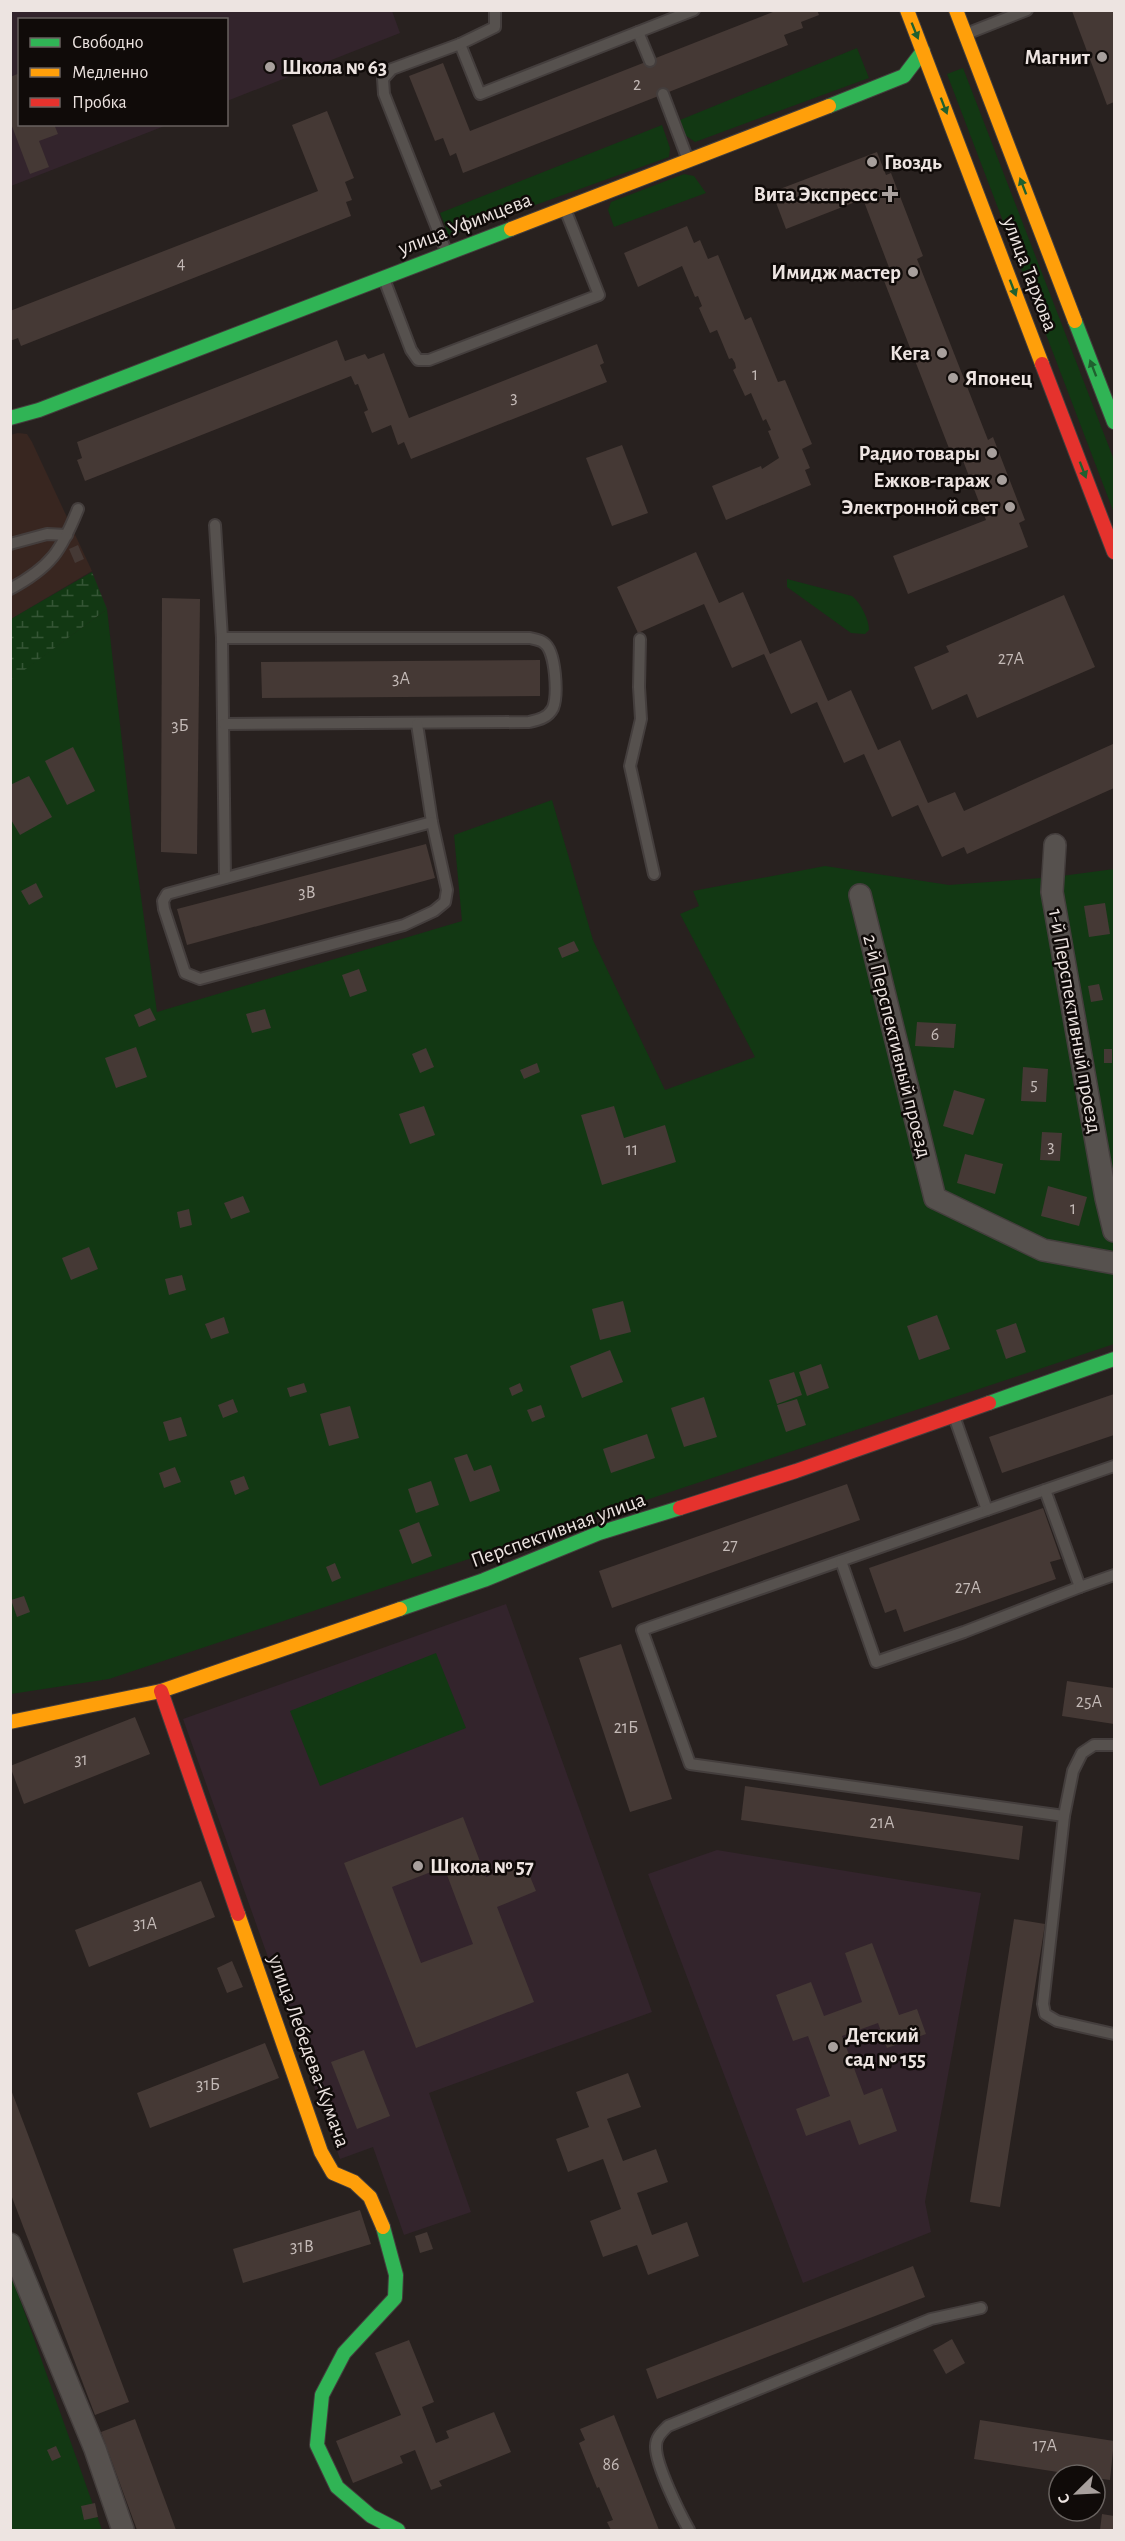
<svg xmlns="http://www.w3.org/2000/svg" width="1125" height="2541" viewBox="0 0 1125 2541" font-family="'Alegreya Sans',sans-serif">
	<defs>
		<pattern id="wetland-marsh" width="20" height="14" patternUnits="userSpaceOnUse" patternTransform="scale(1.5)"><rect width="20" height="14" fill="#123813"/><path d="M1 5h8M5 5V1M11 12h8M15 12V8" fill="none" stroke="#355535"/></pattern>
	</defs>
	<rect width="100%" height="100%" fill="#28211f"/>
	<path fill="#382620" d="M18 433 27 434 32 442 92 571 11 619 10 435Z"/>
	<g fill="#33242c">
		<path d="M11 11H392L400 33 227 101 226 20H20V124L167 125 11 186Z"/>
		<path d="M506 1604 652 2012 429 2093 471 2212 404 2235 373 2147 340 2159 183 1719Z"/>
		<path d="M717 1850 981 1893 925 2202 931 2232 803 2283 648 1874Z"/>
	</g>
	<g fill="#123813">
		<path d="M857 48 869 78 695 142 685 135 680 120Z"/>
		<path d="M963 68 1114 460V513L947 74Z"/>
		<path d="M662 125 670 148 669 157 449 236 440 213Z"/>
		<path d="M684 174 694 176 706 193 614 227 608 210 611 202Z"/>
		<path d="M787 579 852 596C861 603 869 620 869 630L865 634 851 633 787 587Z"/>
		<path d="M107 609 133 839 157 1012 462 921 454 835 552 800 593 940 665 1090 755 1057 680 914 699 906 693 891 825 866 949 885 1054 877 1114 869V1344L109 1679 11 1694 10 680Z"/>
		<path d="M436 1653 466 1728 320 1786 290 1711Z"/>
		<path d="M11 2274 102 2530H11Z"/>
	</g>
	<path fill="url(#wetland-marsh)" d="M92 572 107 609 11 680V619Z"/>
	<g fill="#453935" fill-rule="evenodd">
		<path d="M778 10H817L819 15 801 22 803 28 784 35 788 45 463 173 456 153 450 156 443 138 435 141 409 76 443 63 470 131Z"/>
		<path d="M1074 10H1114V102L1107 105 1072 11Z"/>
		<path d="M20 73V124H54L58 134 39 141 49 167 30 174 10 121V77Z"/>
		<path d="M327 111 354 178 345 182 352 200 346 202 351 216 21 346 18 338 10 341V311L318 191 292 125Z"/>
		<path d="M877 152 886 175 891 173 923 256 917 259 988 440 993 437 1025 520 1019 523 1028 547 908 594 893 556 986 520 960 453 952 456 881 273 890 270 863 199 786 229 772 192Z"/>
		<path d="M687 226 694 243 700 240 708 259 718 255 745 320 751 317 778 382 785 380 812 444 802 449 810 468 805 470 811 485 726 520 712 486 761 466 762 469 779 458 768 431 771 430 766 419 763 421 751 393 745 396 733 370 736 368 735 363 732 358 729 359 717 330 710 333 699 308 702 306 698 296 695 297 682 266 638 287 624 253Z"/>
		<path d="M337 340 345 361 365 354 368 359 384 353 409 418 597 344 604 363 600 365 607 382 411 459 404 442 398 445 391 425 372 433 364 412 368 410 358 384 355 385 351 376 85 481 77 460 82 458 77 442Z"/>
		<path d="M622 445 648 513 612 526 586 458Z"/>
		<path d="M78 545 84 559 75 563 69 549Z"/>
		<path d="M696 552 719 603 743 592 770 654 801 640 828 701 851 690 878 750 900 740 928 803 955 792 964 811 1113 744 1114 788 967 854 964 847 942 857 918 805 892 817 864 754 844 763 817 702 791 714 764 654 732 668 704 604 638 633 617 587Z"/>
		<path d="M1064 595 1095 667 977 718 967 694 932 710 914 667 949 652 946 646Z"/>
		<path d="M162 598 200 599 197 854 161 852Z"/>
		<path d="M540 660V696L262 698 261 662Z"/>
		<path d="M73 747 95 791 67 805 45 761Z"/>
		<path d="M29 776 52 817 20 835 10 818V785Z"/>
		<path d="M426 844 435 878 187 945 177 909Z"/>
		<path d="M36 883 43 897 29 905 21 891Z"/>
		<path d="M1105 903 1110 934 1089 937 1084 906Z"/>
		<path d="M574 941 579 951 562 958 558 948Z"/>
		<path d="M359 969 367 991 350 997 342 975Z"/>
		<path d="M1099 984 1103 1000 1091 1002 1088 986Z"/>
		<path d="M150 1008 156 1020 139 1027 134 1015Z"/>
		<path d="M265 1009 271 1028 252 1033 246 1014Z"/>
		<path d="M917 1022 956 1024 954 1048 915 1046Z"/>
		<path d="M136 1047 147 1077 116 1088 105 1058Z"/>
		<path d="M426 1048 434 1067 420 1073 412 1054Z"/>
		<rect x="1104" y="1049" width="8" height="14"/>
		<path d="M537 1063 540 1072 524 1079 520 1070Z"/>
		<path d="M1023 1067 1048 1069 1046 1102 1021 1101Z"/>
		<path d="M954 1090 985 1099 973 1135 943 1126Z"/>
		<path d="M424 1106 435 1135 410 1144 399 1114Z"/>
		<path d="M614 1106 624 1138 665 1125 676 1162 602 1185 581 1115Z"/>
		<path d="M1042 1132 1062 1133 1060 1161 1040 1160Z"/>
		<path d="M965 1154 1003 1164 995 1194 957 1183Z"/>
		<path d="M1048 1186 1087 1197 1079 1226 1041 1216Z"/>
		<path d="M243 1196 250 1212 231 1219 224 1203Z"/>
		<path d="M189 1209 192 1225 180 1228 177 1212Z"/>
		<path d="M89 1247 98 1269 71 1280 62 1258Z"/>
		<path d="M182 1275 186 1290 169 1295 165 1279Z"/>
		<path d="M623 1301 631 1332 600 1340 592 1309Z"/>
		<path d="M937 1315 950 1349 919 1360 907 1326Z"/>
		<path d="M224 1317 229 1333 211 1339 205 1324Z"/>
		<path d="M1016 1323 1026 1352 1006 1359 996 1330Z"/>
		<path d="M610 1350 623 1382 582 1398 570 1366Z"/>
		<path d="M821 1364 829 1388 807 1396 799 1372Z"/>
		<path d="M794 1372 802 1395 777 1404 769 1380Z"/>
		<path d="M304 1383 307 1392 290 1397 287 1388Z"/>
		<path d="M520 1383 523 1391 512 1396 509 1388Z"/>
		<path d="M1114 1394V1435L1002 1473 989 1437Z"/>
		<path d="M704 1397 717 1437 684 1447 671 1408Z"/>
		<path d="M233 1399 238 1412 223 1418 218 1405Z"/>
		<path d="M797 1399 806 1425 786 1432 777 1405Z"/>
		<path d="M541 1405 545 1417 532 1422 527 1410Z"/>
		<path d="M350 1406 359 1438 329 1446 320 1414Z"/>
		<path d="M181 1417 187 1436 169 1441 163 1422Z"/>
		<path d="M647 1434 655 1458 611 1473 603 1449Z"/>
		<path d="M467 1454 474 1471 491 1465 500 1491 470 1502 454 1458Z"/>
		<path d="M175 1467 181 1482 164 1488 159 1473Z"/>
		<path d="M244 1476 249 1489 235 1495 230 1481Z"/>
		<path d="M431 1481 439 1505 416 1513 408 1489Z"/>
		<path d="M847 1484 860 1520 612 1608 599 1571Z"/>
		<path d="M1043 1508 1061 1559 1050 1562 1056 1579 904 1632 896 1609 885 1613 869 1568Z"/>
		<path d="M419 1522 432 1556 412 1564 399 1530Z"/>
		<path d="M335 1563 341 1578 332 1582 326 1567Z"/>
		<path d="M24 1596 30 1612 17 1617 11 1600Z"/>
		<path d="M621 1644 672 1799 630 1812 579 1658Z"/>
		<path d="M1067 1681 1114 1688V1724L1062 1716Z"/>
		<path d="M135 1717 150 1754 24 1804 10 1766Z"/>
		<path d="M745 1786 1023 1826 1019 1860 741 1820Z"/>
		<path d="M463 1817 486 1877 524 1862 536 1891 497 1907 534 2002 416 2048 344 1863ZM444 1867 473 1944 421 1963 392 1887Z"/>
		<path d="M201 1881 215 1917 89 1967 75 1930Z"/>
		<path d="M1014 1919 1045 1924 1000 2207 970 2202Z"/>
		<path d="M872 1943 899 2015 917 2009 926 2034 887 2048 878 2023 842 2036 864 2095 882 2088 897 2131 859 2145 850 2120 806 2136 796 2109 830 2096 808 2036 793 2041 776 1995 811 1982 824 2016 862 2002 845 1953Z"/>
		<path d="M232 1961 243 1987 227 1993 217 1968Z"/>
		<path d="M265 2043 279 2078 150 2128 137 2093Z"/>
		<path d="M364 2050 390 2116 357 2129 331 2062Z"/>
		<path d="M628 2073 641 2107 607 2119 623 2161 656 2149 668 2182 637 2193 652 2235 687 2222 699 2256 648 2275 637 2245 603 2257 590 2221 621 2209 603 2159 568 2172 556 2139 589 2127 576 2092Z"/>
		<path d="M10 2087 129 2402 95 2415 10 2192Z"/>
		<path d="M360 2210 371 2244 243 2283 233 2249Z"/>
		<path d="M427 2232 433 2249 420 2253 415 2236Z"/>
		<path d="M913 2266 925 2297 657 2399 646 2369Z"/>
		<path d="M952 2339 965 2363 946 2374 933 2350Z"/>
		<path d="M409 2340 434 2402 422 2407 436 2443 449 2438 446 2431 494 2412 511 2452 439 2481 442 2486 431 2490 415 2450 400 2456 403 2463 353 2483 336 2441 401 2415 375 2353Z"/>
		<path d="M614 2415 659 2530H611L607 2522 613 2520 599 2487 597 2488 579 2443 585 2440 580 2429Z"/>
		<path d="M135 2419 176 2530H137L101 2432Z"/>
		<path d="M980 2420 1114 2441 1110 2480 1095 2478V2475H1077L974 2459Z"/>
		<path d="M56 2446 61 2457 52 2461 47 2450Z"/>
		<path d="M95 2503 98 2517 84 2520 81 2506Z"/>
		<path d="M1102 2514 1114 2516V2530H1100Z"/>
	</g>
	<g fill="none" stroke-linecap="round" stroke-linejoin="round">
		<g stroke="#443e3d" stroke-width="14">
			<g id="lane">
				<path d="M638 32 650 61"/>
				<path d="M966 34 1027 10"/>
				<path d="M460 44 480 94 694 10"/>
				<path d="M663 94 688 160"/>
				<path d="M446 251 384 94 383 79 392 69 460 44 495 27V10"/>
				<path d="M384 279 411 350 418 360H429L599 295 565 209"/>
				<path d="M215 525 222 638 225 878"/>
				<path d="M10 544 47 534 67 535"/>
				<path d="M10 589C51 567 61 551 78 509"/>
				<path d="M222 638H530C534 639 541 640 544 643 556 651 558 695 553 708 548 718 538 720 529 722L224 724"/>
				<path d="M640 639 639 687 641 719 630 766 654 874"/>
				<path d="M417 724 432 822"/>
				<path d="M432 822 447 890 445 902 434 911 404 925 200 979 185 973 164 909 163 901 167 894Z"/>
				<path d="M954 1416 987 1510 642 1630 690 1764 1064 1816"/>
				<path d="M987 1510 1114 1466"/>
				<path d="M841 1561 876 1662 964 1632 1080 1587 1045 1490"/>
				<path d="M1080 1587 1114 1575"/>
				<path d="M1114 1745H1094L1082 1753 1073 1771 1064 1816 1043 2004 1045 2014 1057 2021 1114 2034"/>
				<path d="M689 2530C680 2514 655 2464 656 2446 656 2437 662 2432 668 2426L931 2319 981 2308"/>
			</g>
		</g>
		<g stroke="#443e3d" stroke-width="24">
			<g id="street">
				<path d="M1055 845 1052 892 1106 1198 1114 1231"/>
				<path d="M860 895 935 1198 1043 1250 1114 1263"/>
				<path d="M10 2244 95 2449 123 2530"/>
			</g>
		</g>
		<g stroke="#443e3d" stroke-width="16">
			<g id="fast">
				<path d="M829 106 904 76 923 51"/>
				<path d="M1075 321 1114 422"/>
				<path d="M10 418 39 410 511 229"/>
				<path d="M989 1403 1114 1359"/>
				<path d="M400 1609 484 1580 599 1533 680 1508"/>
				<path d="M383 2227 396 2275 395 2298 344 2353 322 2395 317 2445 337 2487 371 2516 398 2530"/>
			</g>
		</g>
		<g stroke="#443e3d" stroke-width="16">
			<g id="slow">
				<path d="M907 10 1042 364"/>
				<path d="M956 10 1075 321"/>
				<path d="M511 229 829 106"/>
				<path d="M10 1722 161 1691 400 1609"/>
				<path d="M238 1914 321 2152 333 2173 354 2182 370 2197 383 2227"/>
			</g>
		</g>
		<g stroke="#443e3d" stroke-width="16">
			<g id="jam">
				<path d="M1042 364 1114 552"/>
				<path d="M680 1508 796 1471 989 1403"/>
				<path d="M161 1691 238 1914"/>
			</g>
		</g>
		<use href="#lane" stroke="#56514e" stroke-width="10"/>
		<use href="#street" stroke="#56514e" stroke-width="21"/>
		<use href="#fast" stroke="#30b455" stroke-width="14"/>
		<use href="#slow" stroke="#ff9f0a" stroke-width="14"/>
		<use href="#jam" stroke="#e5322d" stroke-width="14"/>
	</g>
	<defs><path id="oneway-solid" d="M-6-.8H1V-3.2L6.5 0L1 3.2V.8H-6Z" transform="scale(1.5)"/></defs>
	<g fill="#20602f">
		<use href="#oneway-solid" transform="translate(915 31) rotate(68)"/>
		<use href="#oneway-solid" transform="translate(944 106) rotate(69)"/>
		<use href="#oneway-solid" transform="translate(1023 186) rotate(-111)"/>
		<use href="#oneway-solid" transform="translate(1013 288) rotate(69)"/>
		<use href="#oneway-solid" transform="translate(1093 368) rotate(-111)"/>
		<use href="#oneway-solid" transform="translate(1083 470) rotate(69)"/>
	</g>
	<g fill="#a8a09d" stroke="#100b09" stroke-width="2">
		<circle cx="1102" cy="57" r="6"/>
		<circle cx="270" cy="67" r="6"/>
		<circle cx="872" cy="162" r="6"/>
		<path d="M887 185h6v6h6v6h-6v6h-6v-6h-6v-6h6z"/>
		<circle cx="913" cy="272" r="6"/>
		<circle cx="942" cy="353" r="6"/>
		<circle cx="953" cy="378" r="6"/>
		<circle cx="992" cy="453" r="6"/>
		<circle cx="1002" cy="480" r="6"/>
		<circle cx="1010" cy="507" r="6"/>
		<circle cx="418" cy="1866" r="6"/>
		<circle cx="833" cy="2047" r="6"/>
	</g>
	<g text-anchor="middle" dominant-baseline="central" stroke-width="5" stroke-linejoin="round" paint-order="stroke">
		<g font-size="18" fill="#c3b9b6">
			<text x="637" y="85">2</text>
			<text x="181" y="264">4</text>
			<text x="755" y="375">1</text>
			<text x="514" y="398">3</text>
			<text x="1011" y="659">27А</text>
			<text x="401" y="679">3А</text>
			<text x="180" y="726">3Б</text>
			<text x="307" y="893">3В</text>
			<text x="935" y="1035">6</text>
			<text x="1034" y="1085">5</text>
			<text x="1051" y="1147">3</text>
			<text x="632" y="1150">11</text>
			<text x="1073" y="1209">1</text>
			<text x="730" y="1546">27</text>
			<text x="968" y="1588">27А</text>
			<text x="1089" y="1702">25А</text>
			<text x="626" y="1728">21Б</text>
			<text x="81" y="1760">31</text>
			<text x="882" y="1823">21А</text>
			<text x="145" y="1924">31А</text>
			<text x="208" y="2085">31Б</text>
			<text x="302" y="2247">31В</text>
			<text x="1045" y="2446">17А</text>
			<text x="611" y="2465">86</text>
		</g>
		<g font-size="21" font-weight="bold" fill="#ede4e1" stroke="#100b09" text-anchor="end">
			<text x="1090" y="57">Магнит</text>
			<text x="282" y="67" text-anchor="start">Школа № 63</text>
			<text x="884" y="162" text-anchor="start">Гвоздь</text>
			<text x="878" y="194">Вита Экспресс</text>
			<text x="901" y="272">Имидж мастер</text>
			<text x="930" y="353">Кега</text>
			<text x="965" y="378" text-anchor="start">Японец</text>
			<text x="980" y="453">Радио товары</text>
			<text x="990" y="480">Ежков-гараж</text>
			<text x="998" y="507">Электронной свет</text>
			<text x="430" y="1866" text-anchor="start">Школа № 57</text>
			<text x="845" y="2035" text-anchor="start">Детский<tspan x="845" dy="24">сад № 155</tspan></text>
		</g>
		<g font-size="21" fill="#ede4e1" stroke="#100b09">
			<text transform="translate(465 224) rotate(-21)">улица Уфимцева</text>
			<text transform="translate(1030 274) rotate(69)">улица Тархова</text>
			<text transform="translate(1075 1021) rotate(80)">1-й Перспективный проезд</text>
			<text transform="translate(897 1046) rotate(76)">2-й Перспективный проезд</text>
			<text transform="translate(558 1530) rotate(-20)">Перспективная улица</text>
			<text transform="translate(309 2051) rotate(70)">улица Лебедева-Кумача</text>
		</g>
	</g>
	<rect width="1125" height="2541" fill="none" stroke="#ede4e1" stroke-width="24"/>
	<rect x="18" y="18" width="210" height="108" fill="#100b09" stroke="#68625f" stroke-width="1.5"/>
	<rect x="30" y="38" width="30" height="9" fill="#30b455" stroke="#68625f" stroke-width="1.5"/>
	<text x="72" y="48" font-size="18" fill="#ede4e1">Свободно</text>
	<rect x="30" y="68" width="30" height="9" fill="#ff9f0a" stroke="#68625f" stroke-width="1.5"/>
	<text x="72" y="78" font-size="18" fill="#ede4e1">Медленно</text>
	<rect x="30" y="98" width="30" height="9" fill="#e5322d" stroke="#68625f" stroke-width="1.5"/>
	<text x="72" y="108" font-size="18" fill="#ede4e1">Пробка</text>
	<g transform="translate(1077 2493) rotate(246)"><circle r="28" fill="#100b09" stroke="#68625f" stroke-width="1.5"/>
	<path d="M0-4.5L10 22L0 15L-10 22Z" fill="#a8a09d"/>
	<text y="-9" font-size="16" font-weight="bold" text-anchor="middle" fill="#ede4e1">С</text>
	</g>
</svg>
